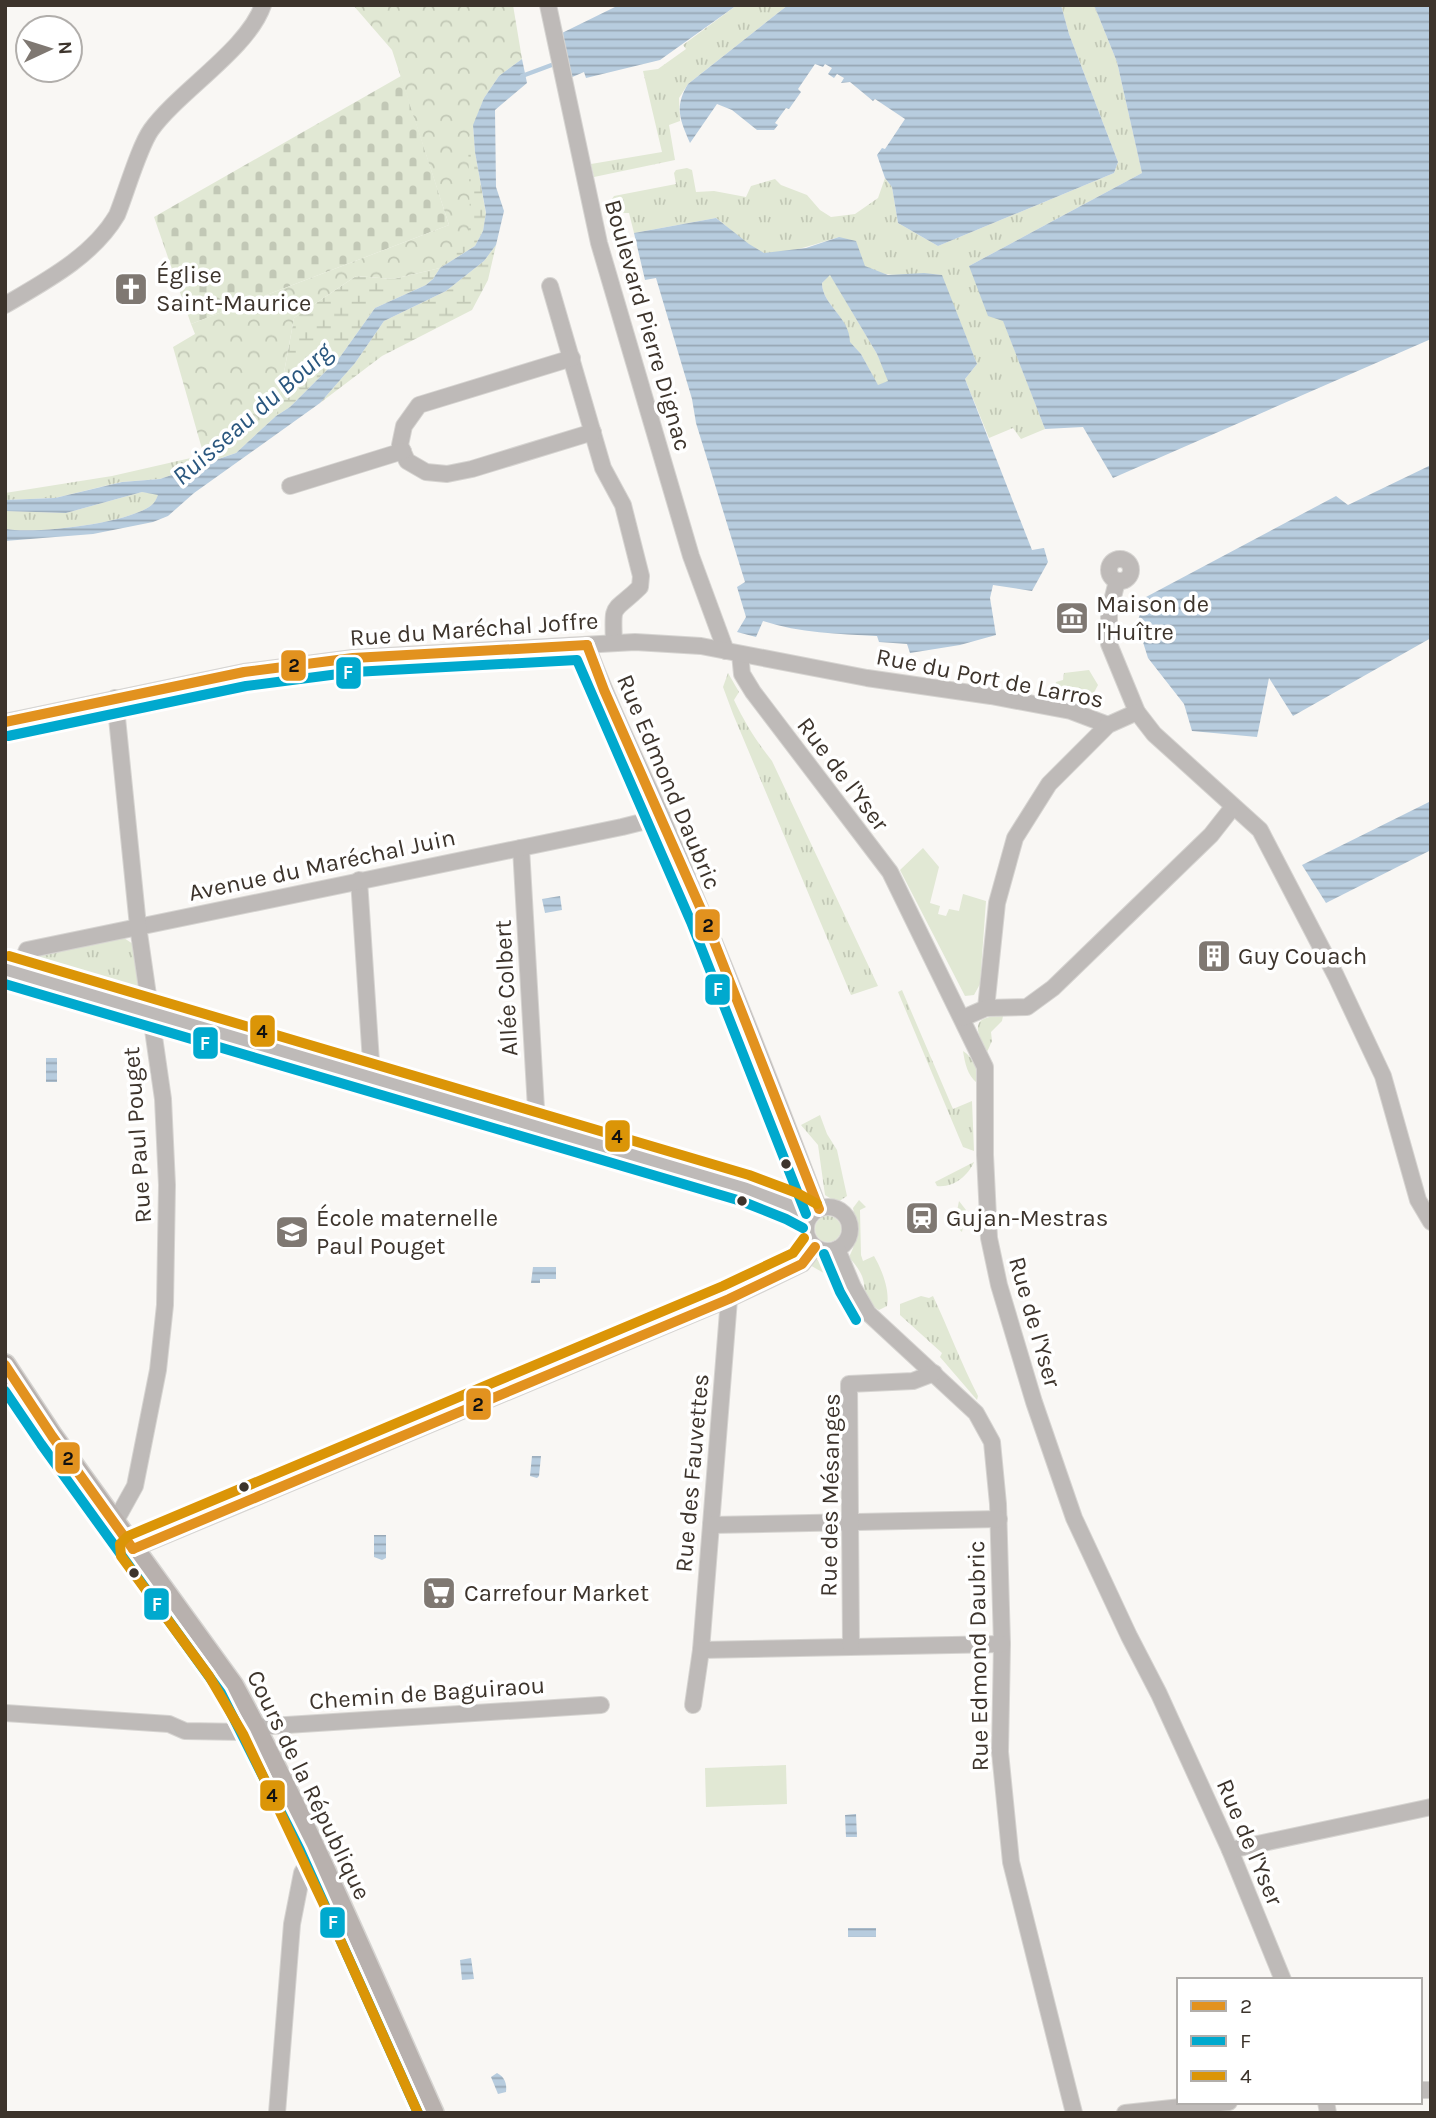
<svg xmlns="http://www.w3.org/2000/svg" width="1436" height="2118" viewBox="0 0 1436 2118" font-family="Karla,sans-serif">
	<defs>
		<pattern id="grass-tufts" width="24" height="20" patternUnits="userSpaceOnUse" patternTransform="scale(1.75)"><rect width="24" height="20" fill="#e1e8d4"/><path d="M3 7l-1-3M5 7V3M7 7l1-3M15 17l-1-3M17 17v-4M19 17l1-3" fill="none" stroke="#c2c8b6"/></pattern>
		<pattern id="wetland-marsh" width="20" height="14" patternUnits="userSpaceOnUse" patternTransform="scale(1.75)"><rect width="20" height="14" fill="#e1e8d4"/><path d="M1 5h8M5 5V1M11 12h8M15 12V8" fill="none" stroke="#c2c8b6"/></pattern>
		<pattern id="cemetery-stones" width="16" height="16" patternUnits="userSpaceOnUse" patternTransform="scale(1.75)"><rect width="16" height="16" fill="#e1e8d4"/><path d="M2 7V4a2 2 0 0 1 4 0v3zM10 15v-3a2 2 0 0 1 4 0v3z" fill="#c2c8b6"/></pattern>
		<pattern id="park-crowns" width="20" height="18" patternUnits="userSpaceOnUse" patternTransform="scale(1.75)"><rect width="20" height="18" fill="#e1e8d4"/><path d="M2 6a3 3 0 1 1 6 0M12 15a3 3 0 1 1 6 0" fill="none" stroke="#c2c8b6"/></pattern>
		<pattern id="water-rules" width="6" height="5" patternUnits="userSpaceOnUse" patternTransform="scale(1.75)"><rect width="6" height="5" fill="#b7ccde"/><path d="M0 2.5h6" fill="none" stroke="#96a6b4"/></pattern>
	</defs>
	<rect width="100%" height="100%" fill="#f9f7f4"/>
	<g fill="url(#grass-tufts)">
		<path d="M737 5H788L688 84 679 98 680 121 669 125 675 160 594 177 591 164 662 152 643 71 658 69 686 49 683 45Z"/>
		<path d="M1061 5H1094L1117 62 1142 173 969 266 1003 320 1045 429 1021 439 1013 428 989 438 965 379 977 364 941 275C917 272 886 281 865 266 855 260 847 246 839 237 822 242 782 256 764 253 750 250 729 227 716 218L634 233 629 213H623L621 207H615L612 199 614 196 676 184 674 173 676 170 687 168 692 170 696 192 714 191 746 197 751 186 775 179 781 185 807 195 820 210 831 217 855 214 878 198 885 178 892 187 898 223 938 246 1114 173 1118 162 1069 34Z"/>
		<path d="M830 274 877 354 889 381 878 386 861 354 849 342C850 317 822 305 822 283Z"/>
		<path d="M204 455 206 463 160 479 121 482 55 498 5 500V493L112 476Z"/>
		<path d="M142 492 159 494C156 500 154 504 149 507 122 524 37 534 5 529V511L66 513Z"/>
		<path d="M1089 670 1098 685 1089 702H1079L1053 696 1056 682 1063 680 1064 673Z"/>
		<path d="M728 673 739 692 734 700C745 723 756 741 772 761L878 986 851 995 733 714 723 687Z"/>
		<path d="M121 936 133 944 140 994 134 995 40 967 31 960 35 954Z"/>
		<path d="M902 990 953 1109 972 1101 974 1151 963 1147 898 992Z"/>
		<path d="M1003 1016 1002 1021 991 1032 992 1041 987 1052C975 1029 970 1016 1003 1016Z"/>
		<path d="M963 1051C975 1059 978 1069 977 1083 967 1075 965 1063 963 1051Z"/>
		<path d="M820 1115 827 1134 837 1150 847 1196 841 1200H833L825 1195 818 1145 801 1125Z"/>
		<path d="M974 1162C968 1176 953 1188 937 1186L935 1182Z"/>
		<path d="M859 1200 866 1207 860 1210 861 1255 863 1261 874 1256C882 1270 890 1290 887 1306L879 1310C855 1297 869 1294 862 1276 859 1269 854 1263 849 1257 860 1235 857 1230 853 1208Z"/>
		<path d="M959 1201 966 1210 962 1232C953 1225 957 1212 959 1201Z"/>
		<circle cx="828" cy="1229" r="13"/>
		<path d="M815 1259 835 1264 837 1273 860 1315 851 1308 829 1276 808 1264Z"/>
		<path d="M921 1296 929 1298 933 1296C949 1330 961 1363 978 1396L977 1400 940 1357 942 1353 900 1315V1304Z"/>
	</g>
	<g fill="url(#wetland-marsh)">
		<path d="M473 125 475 152 486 214 483 231 475 246 440 268 433 279 426 285 375 308 340 357 290 407 276 416 294 318 356 276 393 279 440 268 468 139Z"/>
		<path d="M496 245 488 280 472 310 382 356 320 403 355 363 384 321 446 291 484 261Z"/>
	</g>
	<path fill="url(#cemetery-stones)" d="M401 76 449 225 191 324 154 217Z"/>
	<path fill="url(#park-crowns)" d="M353 5H513L522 59 499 76 484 98 468 140 470 218 467 239 440 268 393 279 356 276 294 318 276 416 236 453 206 463 173 347 195 334 191 324 449 225 392 50Z"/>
	<g fill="#e1e8d4">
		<path d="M923 848 939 867 930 903 940 906 938 914 946 916 949 909 959 911 963 894 986 901 980 984 974 995 965 996 900 870Z"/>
		<path d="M786 1765 787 1804 706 1807 705 1768Z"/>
	</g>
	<g fill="url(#water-rules)" fill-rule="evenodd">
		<path d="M619 5H737L660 60 586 78 584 72 570 78 562 33Z"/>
		<path d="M788 5H1061L1069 34 1118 162 1114 173 938 246 898 223 892 187 885 178 877 155 882 148 885 149 905 119 875 99 873 101 850 82 841 83 844 78 837 74 834 78 828 74 832 68 825 64 823 67 815 64 798 89 801 92 789 109 786 108 775 123 778 125 774 130H757L732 110 717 104 690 143C680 120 674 107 688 84Z"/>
		<path d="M1094 5H1431V339L1113 478 1083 427 1045 429 1003 321 988 316 969 266 1142 173 1117 62Z"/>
		<path d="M522 59 527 83 495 110 496 187 504 211 496 245 484 261 446 291 384 321 355 363 320 403 194 493 168 516 153 522 93 534 5 541V529C37 534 122 524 149 507 154 504 156 500 158 495L142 492 66 513 5 511V500L55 498 122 482 160 479 236 453 276 416 290 407 340 357 375 308 426 285 433 279 440 268 475 246 483 231 486 213 475 152 473 125 484 98 499 76Z"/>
		<path d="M716 218 749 244 764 253 806 248 839 237 856 241 865 266 888 275 924 273 942 275 977 364 965 379 1032 550 1044 548 1048 562 1032 591 993 585 990 598 996 635 960 645 910 653 907 644 879 642 877 636C838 634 800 633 763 621L756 637 737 632 746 617 737 587 745 582 696 423 692 399 656 278 645 280 634 233ZM830 275 877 354 888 381 878 385 861 354 850 342C850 317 822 305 822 283Z"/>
		<path d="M1431 465V638L1293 716 1269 678 1257 737 1192 731 1184 704 1148 658 1137 623 1146 597 1336 496 1348 505Z"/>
		<path d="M1431 801V850L1326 903 1302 865Z"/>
		<path d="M560 896 562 910 545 913 542 899Z"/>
		<rect x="46" y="1058" width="11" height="24"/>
		<path d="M533 1267H556V1279H540V1283H531Z"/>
		<path d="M532 1456H541L539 1476 537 1478 530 1476Z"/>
		<path d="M374 1535H386V1558L382 1560 374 1557Z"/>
		<path d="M856 1814 857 1837H846L845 1815Z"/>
		<rect x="848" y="1928" width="28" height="9"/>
		<path d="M471 1958 474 1979 462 1980 460 1960Z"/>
		<path d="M497 2073C505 2077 507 2084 506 2092L498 2094 491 2077Z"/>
	</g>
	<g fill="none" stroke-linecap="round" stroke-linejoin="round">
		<path stroke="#b7ccde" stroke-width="4.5" d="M522 76 557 63"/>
		<g stroke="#d6d4d1" stroke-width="18">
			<g id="minor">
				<path d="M548 5 599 243 691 556 726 651"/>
				<path d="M550 286 603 468 623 505 641 576 640 587C613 614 612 600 614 642"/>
				<path d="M5 305C46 281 93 256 117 215 126 193 139 147 151 130 179 91 248 49 263 5"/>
				<path d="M572 358 419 405 404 426 400 445 407 461 426 472 447 474 472 469 593 432"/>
				<path d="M290 486 403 451"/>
				<circle cx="1120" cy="570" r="11"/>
				<path d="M1117 581 1109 613V644L1137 712 1154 734 1260 830 1336 976 1383 1076 1418 1200 1431 1222"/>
				<path d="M587 645C608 705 638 762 663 820 718 948 770 1079 819 1209"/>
				<path d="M740 654 742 674 753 692 890 872 985 1067V1155L989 1238 999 1285 1034 1402 1074 1518 1129 1636 1159 1694 1230 1850 1283 1980"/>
				<path d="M5 722 244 672 353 658 635 642 701 646 867 678 991 696 1071 711 1108 725"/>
				<path d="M521 848 537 1126"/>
				<path d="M359 880 372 1077"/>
				<path d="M5 969 745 1188 792 1206 810 1216"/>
				<path d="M18 972 27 950 622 827 662 817"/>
				<path d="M986 1008 997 903 1015 838 1049 784 1108 725 1137 712"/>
				<path d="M963 1018 986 1008 1027 1007 1053 988 1211 835 1233 807"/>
				<circle cx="828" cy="1229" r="22"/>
				<path d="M837 1249 853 1287 868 1313 976 1413 992 1442 998 1504 1002 1644 1000 1752 1011 1862 1074 2113"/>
				<path d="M729 1299 701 1650 1002 1644"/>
				<path d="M115 1522 135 1486 158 1370 165 1305 167 1185 163 1099 138 926 115 698"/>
				<path d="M711 1525 999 1519"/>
				<path d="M133 1549 729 1299 802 1264 815 1247"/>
				<path d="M851 1646 849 1384 913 1381 934 1373"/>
				<path d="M693 1705 701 1650"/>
				<path d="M5 1713 169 1724 185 1731 244 1732 255 1727 601 1705"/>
				<path d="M1230 1850 1431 1807"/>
				<path d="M1420 2090H1431"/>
				<path d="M1326 2102 1328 2113"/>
				<path d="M277 2113 292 1924 302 1873 314 1853"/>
				<path d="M1125 2113 1229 2102"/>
			</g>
		</g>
		<g stroke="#d6d4d1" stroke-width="24">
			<path id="major" d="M5 1365 52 1436 233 1686C308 1824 369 1970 433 2113"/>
		</g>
		<use href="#minor" stroke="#bebab8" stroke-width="16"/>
		<use href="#major" stroke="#b8b1ae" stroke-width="21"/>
		<g stroke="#fff" stroke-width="16">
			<g id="bus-1">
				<path d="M587 645 604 690 704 916 819 1209"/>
				<path d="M5 722 244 672 353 658 587 645"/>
				<path d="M5 1365 52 1436 133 1549"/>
				<path d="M133 1549 729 1299 802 1264 815 1247"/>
			</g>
		</g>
		<g stroke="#fff" stroke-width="16">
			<g id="bus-2">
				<path d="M8 736 246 686 354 672 577 660 691 922 806 1214"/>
				<path d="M5 984 741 1201 786 1219 803 1228"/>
				<path d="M824 1254 840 1292 856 1320"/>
				<path d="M5 1391 41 1444 221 1693 300 1850 418 2113"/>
			</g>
		</g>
		<g stroke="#fff" stroke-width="16">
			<g id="bus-3">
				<path d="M9 956 749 1175 797 1193 817 1204"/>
				<path d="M418 2113 334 1926 243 1734 209 1676 121 1556 120 1544 128 1536 723 1286 793 1253 804 1238"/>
			</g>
		</g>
		<use href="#bus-1" stroke="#e2921f" stroke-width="10"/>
		<use href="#bus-2" stroke="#00a9ce" stroke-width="10"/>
		<use href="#bus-3" stroke="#db9507" stroke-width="10"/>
	</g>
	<defs>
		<g id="church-square" transform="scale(1.75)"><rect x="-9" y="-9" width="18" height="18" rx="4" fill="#7f7872" stroke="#fff"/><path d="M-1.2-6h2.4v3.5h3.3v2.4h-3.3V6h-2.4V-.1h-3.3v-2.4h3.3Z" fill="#fff"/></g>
		<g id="museum-square" transform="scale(1.75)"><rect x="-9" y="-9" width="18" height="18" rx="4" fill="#7f7872" stroke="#fff"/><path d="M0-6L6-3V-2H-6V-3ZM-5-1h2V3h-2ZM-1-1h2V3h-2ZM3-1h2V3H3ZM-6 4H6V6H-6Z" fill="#fff"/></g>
		<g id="building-square" transform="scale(1.75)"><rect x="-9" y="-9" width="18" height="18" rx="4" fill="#7f7872" stroke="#fff"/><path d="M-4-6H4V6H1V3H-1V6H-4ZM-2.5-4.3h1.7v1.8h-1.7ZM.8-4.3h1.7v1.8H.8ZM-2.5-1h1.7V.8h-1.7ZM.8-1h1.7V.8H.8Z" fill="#fff"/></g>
		<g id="station-square" transform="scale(1.75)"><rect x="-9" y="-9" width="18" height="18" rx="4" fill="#7f7872" stroke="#fff"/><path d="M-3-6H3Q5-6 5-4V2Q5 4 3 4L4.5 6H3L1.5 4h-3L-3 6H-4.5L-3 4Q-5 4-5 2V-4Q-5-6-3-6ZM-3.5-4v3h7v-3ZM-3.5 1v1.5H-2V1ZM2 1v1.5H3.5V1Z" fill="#fff"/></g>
		<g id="school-square" transform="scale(1.75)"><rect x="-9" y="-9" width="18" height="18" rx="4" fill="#7f7872" stroke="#fff"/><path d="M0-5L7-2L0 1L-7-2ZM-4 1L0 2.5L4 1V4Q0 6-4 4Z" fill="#fff"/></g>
		<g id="supermarket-square" transform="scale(1.75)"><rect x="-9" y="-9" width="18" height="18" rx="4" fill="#7f7872" stroke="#fff"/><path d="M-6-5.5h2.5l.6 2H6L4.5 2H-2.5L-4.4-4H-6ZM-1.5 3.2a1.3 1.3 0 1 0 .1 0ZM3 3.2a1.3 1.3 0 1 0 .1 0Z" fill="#fff"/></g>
	</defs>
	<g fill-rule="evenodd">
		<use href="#church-square" x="131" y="289"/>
		<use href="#museum-square" x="1072" y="618"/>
		<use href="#building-square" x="1214" y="956"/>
		<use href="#station-square" x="922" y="1218"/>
		<use href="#school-square" x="292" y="1232"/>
		<use href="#supermarket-square" x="439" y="1593"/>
	</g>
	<g fill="#3d342c" stroke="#fff" stroke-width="2.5">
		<circle cx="786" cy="1164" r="6"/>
		<circle cx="742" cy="1201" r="6"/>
		<circle cx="244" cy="1487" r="6"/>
		<circle cx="134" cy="1573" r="6"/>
	</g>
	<g text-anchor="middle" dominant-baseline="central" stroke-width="7" stroke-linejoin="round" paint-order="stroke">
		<g font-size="24" fill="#3d342c" stroke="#fff" text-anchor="start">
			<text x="156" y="275">Église<tspan x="156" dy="28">Saint-Maurice</tspan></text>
			<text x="1096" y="604">Maison de<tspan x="1096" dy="28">l'Huître</tspan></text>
			<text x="1238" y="956">Guy Couach</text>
			<text x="316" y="1218">École maternelle<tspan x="316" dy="28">Paul Pouget</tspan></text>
			<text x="946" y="1218">Gujan-Mestras</text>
			<text x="464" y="1593">Carrefour Market</text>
		</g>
		<g font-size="24" fill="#3d342c" stroke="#fff">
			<text transform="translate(648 325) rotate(74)">Boulevard Pierre Dignac</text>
			<text transform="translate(474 629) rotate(-4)">Rue du Maréchal Joffre</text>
			<text transform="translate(990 678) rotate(11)">Rue du Port de Larros</text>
			<text transform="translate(843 774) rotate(53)">Rue de l'Yser</text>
			<text transform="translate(669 782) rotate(67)">Rue Edmond Daubric</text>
			<text transform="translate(322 865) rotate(-12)">Avenue du Maréchal Juin</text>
			<text transform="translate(506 988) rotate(-93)">Allée Colbert</text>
			<text transform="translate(137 1135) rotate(-94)">Rue Paul Pouget</text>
			<text transform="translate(1035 1322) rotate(74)">Rue de l'Yser</text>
			<text transform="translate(692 1473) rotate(-85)">Rue des Fauvettes</text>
			<text transform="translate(830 1495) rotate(-89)">Rue des Mésanges</text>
			<text transform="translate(978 1656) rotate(-91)">Rue Edmond Daubric</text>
			<text transform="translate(427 1693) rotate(-4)">Chemin de Baguiraou</text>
			<text transform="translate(309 1785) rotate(64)">Cours de la République</text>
			<text transform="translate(1250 1842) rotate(67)">Rue de l'Yser</text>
		</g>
		<g font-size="26" font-style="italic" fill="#29567e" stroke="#fff">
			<text transform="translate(252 414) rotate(-41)">Ruisseau du Bourg</text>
		</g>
	</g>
	<g stroke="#fff" stroke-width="2.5">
		<rect x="280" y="649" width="27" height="33" rx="7" fill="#e2921f"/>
		<rect x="335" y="656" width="27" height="34" rx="7" fill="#00a9ce"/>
		<rect x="694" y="908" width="27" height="34" rx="7" fill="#e2921f"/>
		<rect x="704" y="973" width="27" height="33" rx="7" fill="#00a9ce"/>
		<rect x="249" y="1014" width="27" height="34" rx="7" fill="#db9507"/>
		<rect x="192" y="1026" width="27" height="34" rx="7" fill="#00a9ce"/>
		<rect x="604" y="1119" width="27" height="34" rx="7" fill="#db9507"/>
		<rect x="465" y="1387" width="27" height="34" rx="7" fill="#e2921f"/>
		<rect x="54" y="1441" width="27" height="34" rx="7" fill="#e2921f"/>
		<rect x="143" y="1587" width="27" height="34" rx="7" fill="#00a9ce"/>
		<rect x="259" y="1779" width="27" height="33" rx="7" fill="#db9507"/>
		<rect x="319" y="1906" width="27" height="33" rx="7" fill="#00a9ce"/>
	</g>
	<g font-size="19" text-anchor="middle" font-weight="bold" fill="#fff">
		<text x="348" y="679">F</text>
		<text x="718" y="996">F</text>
		<text x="205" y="1050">F</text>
		<text x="157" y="1611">F</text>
		<text x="333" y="1929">F</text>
	</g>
	<g font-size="19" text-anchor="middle" font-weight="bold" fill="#111">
		<text x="294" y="672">2</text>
		<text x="708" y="932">2</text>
		<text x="262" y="1038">4</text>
		<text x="617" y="1143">4</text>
		<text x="478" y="1411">2</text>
		<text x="68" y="1465">2</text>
		<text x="272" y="1802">4</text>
	</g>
	<rect width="1436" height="2118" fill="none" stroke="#3d342c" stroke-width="14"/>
	<rect x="1177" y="1978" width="245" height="126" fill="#ffffff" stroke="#b1aeab" stroke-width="2"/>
	<rect x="1191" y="2001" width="35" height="10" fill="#e2921f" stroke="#b1aeab" stroke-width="2"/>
	<text x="1240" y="2013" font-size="21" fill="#3d342c">2</text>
	<rect x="1191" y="2036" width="35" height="10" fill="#00a9ce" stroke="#b1aeab" stroke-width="2"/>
	<text x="1240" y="2048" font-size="21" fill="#3d342c">F</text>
	<rect x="1191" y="2071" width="35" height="10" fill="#db9507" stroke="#b1aeab" stroke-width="2"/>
	<text x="1240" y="2083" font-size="21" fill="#3d342c">4</text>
	<g transform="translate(49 49) rotate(86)"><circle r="33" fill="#ffffff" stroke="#b1aeab" stroke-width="2"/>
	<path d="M0-5L12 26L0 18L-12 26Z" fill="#7f7872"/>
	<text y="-10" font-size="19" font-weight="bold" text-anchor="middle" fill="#3d342c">N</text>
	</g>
</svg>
